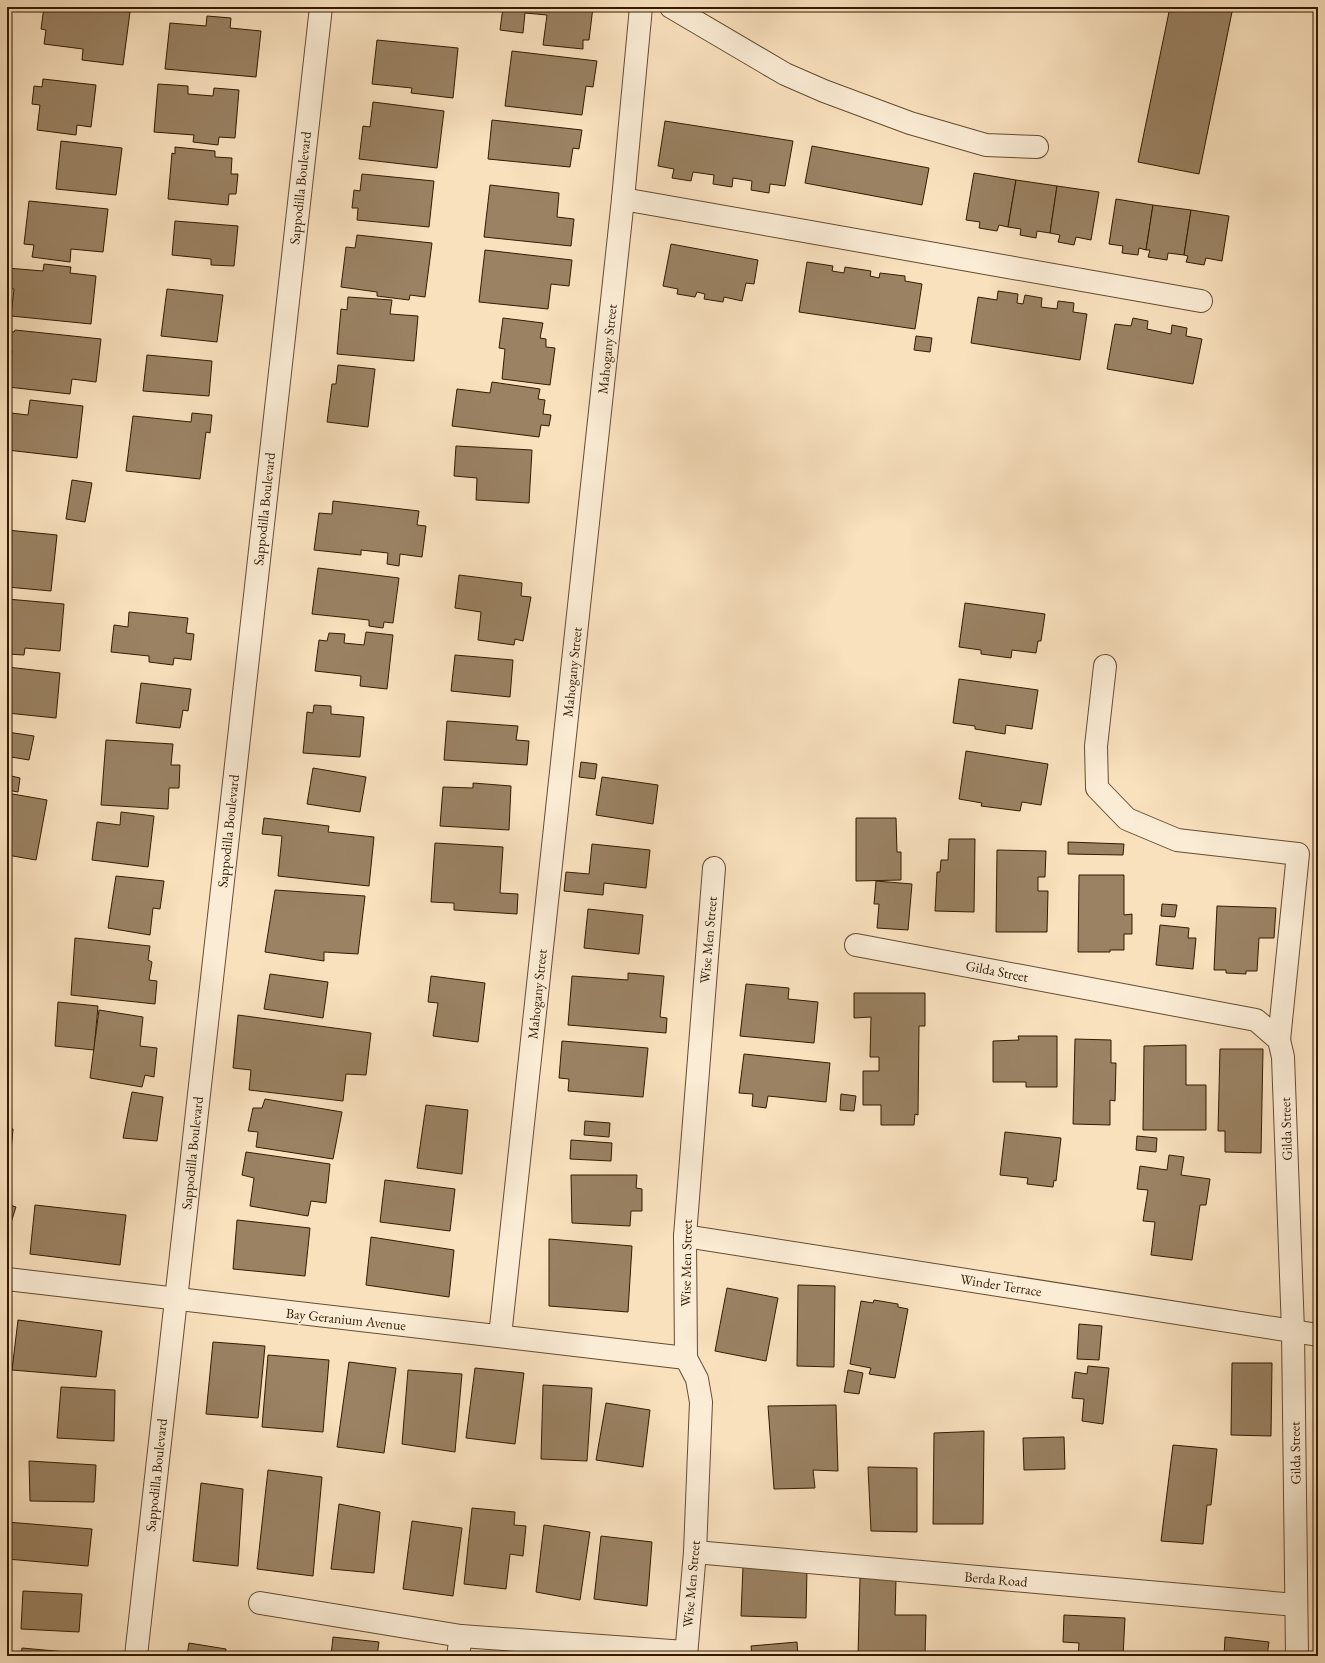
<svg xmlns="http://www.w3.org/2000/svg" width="1325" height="1663" viewBox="0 0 1325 1663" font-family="'EB Garamond',serif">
	<rect width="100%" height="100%" fill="#f9e1be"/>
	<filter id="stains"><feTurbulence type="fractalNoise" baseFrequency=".005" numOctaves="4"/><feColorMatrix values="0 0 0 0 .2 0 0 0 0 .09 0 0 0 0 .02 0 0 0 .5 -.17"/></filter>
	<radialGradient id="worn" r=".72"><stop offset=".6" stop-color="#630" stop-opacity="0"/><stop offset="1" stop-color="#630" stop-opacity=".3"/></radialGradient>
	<g fill="#9a8263" stroke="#331b00">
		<path d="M44 7H90L130 12 123 65 82 60 83 49 44 44 46 30 41 29Z"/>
		<path d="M503 7H593L589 40H583V49L543 45 547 15 525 13 523 33 500 30Z"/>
		<path d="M1170 7H1233L1199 174 1138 162Z"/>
		<path d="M207 16 231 18 230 28 261 31 256 77 165 69 170 23 206 26Z"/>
		<path d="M377 40 458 48 453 98 411 93 412 88 372 84Z"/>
		<path d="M512 51 597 61 593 87 586 86 582 115 505 106Z"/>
		<path d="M43 79 96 85 91 127 77 125 76 135 37 130 40 105 32 104 34 86 42 87Z"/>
		<path d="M158 84 188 86V94L213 96 214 88 239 90 235 138 219 137 218 145 193 142 194 135 154 132Z"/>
		<path d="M373 102 444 111 437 168 359 159 363 126 370 127Z"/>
		<path d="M492 120 582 130 579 149 573 148 570 167 488 159Z"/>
		<path d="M665 121 793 141 785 186 770 184 769 193 751 190 752 181 733 178 732 187 713 184 714 175 693 172 691 181 672 178 674 169 658 166Z"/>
		<path d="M61 141 122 148 116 195 56 189Z"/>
		<path d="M812 146 929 168 922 205 805 183Z"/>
		<path d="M175 147 215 151V157L232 158 231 174H238L236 194H229L228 205 168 199 172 153 175 154Z"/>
		<path d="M974 173 1016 180 1008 227 999 225 997 231 979 228 980 222 966 220Z"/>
		<path d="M362 174 434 181 429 227 357 220 358 208H352L354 190 360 191Z"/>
		<path d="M1016 180 1057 186 1050 233 1037 231 1036 238 1020 235 1021 229 1008 227Z"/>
		<path d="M490 185 559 193 557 217 574 219 571 246 484 237Z"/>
		<path d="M1057 186 1099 192 1091 240 1076 237 1074 245 1058 242 1060 235 1050 233Z"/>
		<path d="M1116 199 1153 205 1146 250 1139 248 1138 255 1122 253 1123 246 1109 244Z"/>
		<path d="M29 201 108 209 103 252 71 249 70 262 32 257 34 245 24 244Z"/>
		<path d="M1153 205 1191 210 1184 255 1168 253 1167 260 1148 257 1150 250H1146Z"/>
		<path d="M1191 210 1229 216 1222 261 1206 258 1204 265 1186 262 1188 256 1184 255Z"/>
		<path d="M175 221 238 226 234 266 211 265V259L172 255Z"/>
		<path d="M357 235 432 243 425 297 410 295 409 300 377 296V292L341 287 346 247 355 248Z"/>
		<path d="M671 244 758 260 754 284 746 283 742 301 724 297 723 302 704 299 705 294 697 292 695 297 677 294 678 289 663 286Z"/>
		<path d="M485 250 572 260 569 286 551 284 548 309 479 302Z"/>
		<path d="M807 262 833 266 832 271 844 273 845 267 871 271 870 276 879 278 880 273 905 276V281L922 284 915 329 799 312Z"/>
		<path d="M44 264 71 267 70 273 96 276 91 324 11 316 14 289 7 288V268L43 271Z"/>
		<path d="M167 289 223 295 217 342 161 336Z"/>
		<path d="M998 291 1018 294 1017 303 1023 304 1025 295 1042 298 1041 307 1057 309 1058 301 1074 303 1073 312 1087 314 1080 360 971 343 978 297 997 300Z"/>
		<path d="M348 297 392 300 390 314 418 316 414 361 337 354 341 309 347 310Z"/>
		<path d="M503 318 543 323 540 338 546 339V347L555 348 550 385 502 379 505 349 499 348Z"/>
		<path d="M1133 318 1148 321 1147 329 1171 334 1172 325 1187 328 1186 336 1202 339 1193 384 1107 369 1115 324 1131 326Z"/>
		<path d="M15 330 101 339 96 382 72 379 70 394 8 387 12 351 7 350V331L14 332Z"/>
		<path d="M916 336 932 338 930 352 914 350Z"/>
		<path d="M147 355 212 361 209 396 143 391Z"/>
		<path d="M338 365 375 369 368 427 327 422 332 384H336Z"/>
		<path d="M492 382 540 389 538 399 545 400 543 414 551 415 549 426 541 425 539 437 452 426 457 389 490 393Z"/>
		<path d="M30 400 83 406 77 458 7 450 11 413 28 415Z"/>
		<path d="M192 413 212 415 210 433 206 432 200 479 126 471 133 416 191 422Z"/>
		<path d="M456 446 532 450 529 503 476 500 477 478 454 476Z"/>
		<path d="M72 480 92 483 85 522 66 519Z"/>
		<path d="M333 501 419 511 417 525 426 526 422 557 400 554 399 566 387 564 388 553 361 550V555L314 550 319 513 332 514Z"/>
		<path d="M7 530 57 535 51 591 7 587Z"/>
		<path d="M318 568 399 578 393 623 384 622 383 628 369 626V620L312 614Z"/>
		<path d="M459 575 522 583 521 596 531 597 523 641 515 639 514 645 478 640 481 612 455 608Z"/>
		<path d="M7 599 64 604 60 651 25 648 24 655 7 654Z"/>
		<path d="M965 603 1045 614 1041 641H1038L1036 653 1012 650 1011 658 981 654V650L959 647Z"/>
		<path d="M129 612 188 618 186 633 194 634 191 660 174 658 173 665 149 662V656L111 652 114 625 128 627Z"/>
		<path d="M1318 623V641L1314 640Z"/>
		<path d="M366 632 393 635 387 689 360 686 361 676 315 671 319 640 327 641 329 633 345 634 344 643 364 645Z"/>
		<path d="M455 655 513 660 510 697 451 691Z"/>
		<path d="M7 667 60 673 56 718 7 713Z"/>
		<path d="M959 679 1038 690 1032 729 1006 725 1005 734 975 729V726L953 723Z"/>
		<path d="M141 683 191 689 188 711 183 710 180 728 136 723Z"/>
		<path d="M314 705 331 706V714L364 717 360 757 303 753 307 712 313 713Z"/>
		<path d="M447 721 518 726 516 740 529 741 527 765 444 760Z"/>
		<path d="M7 732 34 736 29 760 11 757 7 775 20 778 18 792 7 790Z"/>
		<path d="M106 740 173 744 171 765H180L179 788H169L168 809 101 805Z"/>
		<path d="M966 751 1048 764 1041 805 1022 802 1020 811 981 806 982 803 959 799Z"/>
		<path d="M581 762 597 764 595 779 579 777Z"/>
		<path d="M313 768 366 777 360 812 307 804Z"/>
		<path d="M602 777 658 785 653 824 596 815Z"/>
		<path d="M473 783 511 786 509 830 440 826 443 787 473 788Z"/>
		<path d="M7 793 47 800 36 860 7 855Z"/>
		<path d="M121 812 154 816 148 867 92 860 97 822 120 825Z"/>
		<path d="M264 818 329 826 328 832 374 837 369 886 278 876 282 836 262 834Z"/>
		<path d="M856 818H896L897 852H901V880L856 881Z"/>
		<path d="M949 839H975L974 912 935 911 937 872H940L941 860H948Z"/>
		<path d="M1068 842 1124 844 1123 855 1068 854Z"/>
		<path d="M435 843 503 847 500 893 518 894 517 914 454 910V903L431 902Z"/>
		<path d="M592 844 650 850 646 888 604 883 603 895 564 891 566 872 589 874Z"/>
		<path d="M997 850 1046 851 1045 877H1038V891H1048L1047 932H996Z"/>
		<path d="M7 869 9 870 7 890Z"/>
		<path d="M1079 875H1124V915L1132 914V934H1124V950H1110V952H1078Z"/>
		<path d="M116 876 164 881 160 909 153 908 150 935 108 928Z"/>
		<path d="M876 881 912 884 908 930 877 928 879 904H874Z"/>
		<path d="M275 890 365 896 358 954 324 952V961L265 952Z"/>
		<path d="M1162 904 1177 905 1175 917 1161 916Z"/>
		<path d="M1217 906 1276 908 1274 938H1259L1257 971H1246V974L1226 973V970H1214Z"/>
		<path d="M588 909 643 915 639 954 584 948Z"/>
		<path d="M1160 925 1189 928 1188 938H1196L1193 969 1156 965Z"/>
		<path d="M75 938 150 946 148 960 152 962 149 980 157 981 155 1004 71 995Z"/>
		<path d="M628 973 664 976 660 1017 667 1018 666 1033 568 1025 572 976 628 980Z"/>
		<path d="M270 974 328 982 323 1018 264 1009Z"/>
		<path d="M431 976 485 983 478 1042 433 1036 438 1003 428 1002Z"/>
		<path d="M746 984 789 988 788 999 818 1002 814 1043 740 1036Z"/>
		<path d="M854 993H925V1026H919L918 1115 915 1114 914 1125H881V1105H863V1071H879V1057H870L871 1017 854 1018Z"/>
		<path d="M58 1002 98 1006 94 1050 55 1046Z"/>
		<path d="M99 1010 143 1017 140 1046 157 1048 154 1077 145 1075 142 1087 90 1078Z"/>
		<path d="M238 1015 371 1033 366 1075 346 1074 343 1101 249 1090 251 1070 233 1068Z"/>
		<path d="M1018 1036H1057V1087H1026V1082H993V1041L1019 1040Z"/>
		<path d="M1075 1039 1111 1040V1063H1116L1115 1101 1110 1100V1125L1073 1124Z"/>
		<path d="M562 1041 648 1048 643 1097 568 1091 569 1079 559 1078Z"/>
		<path d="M1186 1045V1085H1206V1130H1143L1144 1046Z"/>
		<path d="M1220 1049H1263L1261 1153 1225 1152V1131H1218Z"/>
		<path d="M744 1054 830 1063 826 1102 768 1096 766 1108 752 1106 753 1094 739 1093Z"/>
		<path d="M132 1092 163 1097 157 1141 123 1138Z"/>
		<path d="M841 1094 856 1096 854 1111 840 1110Z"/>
		<path d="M265 1099 342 1112 333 1159 256 1147 258 1132 248 1131 253 1108H262Z"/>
		<path d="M426 1105 468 1110 462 1174 417 1168Z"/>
		<path d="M585 1121 610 1123 609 1137 584 1135Z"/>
		<path d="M7 1128 13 1129 8 1185 7 1184Z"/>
		<path d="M1005 1132 1061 1138 1056 1181 1054 1180 1053 1187 1027 1184 1028 1178 1000 1175Z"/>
		<path d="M1137 1136 1157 1138 1156 1152 1136 1150Z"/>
		<path d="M571 1140 612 1143 611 1161 570 1159Z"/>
		<path d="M246 1152 330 1164 326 1203 311 1201 308 1216 250 1206 254 1178 242 1175Z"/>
		<path d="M1169 1155 1184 1157 1181 1175 1210 1179 1206 1205H1200L1192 1260 1151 1255 1155 1222 1143 1221 1148 1190 1137 1189 1140 1166 1167 1170Z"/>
		<path d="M571 1175H637L636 1188 642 1189V1211H631L630 1226 572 1223Z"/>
		<path d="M385 1180 455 1189 450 1231 380 1222Z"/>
		<path d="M7 1204 16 1207 7 1235Z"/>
		<path d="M35 1205 126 1215 120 1265 30 1254Z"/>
		<path d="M237 1220 310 1228 305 1276 233 1269Z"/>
		<path d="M371 1237 454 1250 449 1297 366 1285Z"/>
		<path d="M549 1239 632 1246 628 1312 549 1306Z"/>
		<path d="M798 1285 835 1286 834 1367 797 1366Z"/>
		<path d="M727 1288 778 1298 766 1361 715 1351Z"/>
		<path d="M874 1300 898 1304V1307L908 1309 895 1378 869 1374 871 1368 850 1364 861 1301 873 1303Z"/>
		<path d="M18 1320 102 1331 96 1377 12 1370Z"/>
		<path d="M1079 1324 1102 1326 1099 1360 1077 1359Z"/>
		<path d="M213 1342 265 1346 258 1418 206 1414Z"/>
		<path d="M268 1355 329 1360 323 1432 262 1427Z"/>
		<path d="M349 1362 396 1368 384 1453 337 1447Z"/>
		<path d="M1232 1363H1272L1271 1436 1231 1435Z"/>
		<path d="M1088 1366 1109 1368 1103 1424 1082 1421 1084 1399 1072 1398 1075 1372 1087 1374Z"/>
		<path d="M475 1368 524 1373 515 1444 466 1438Z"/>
		<path d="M408 1370 462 1374 455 1452 402 1444Z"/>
		<path d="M848 1370 863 1373 859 1394 844 1392Z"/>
		<path d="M543 1385 592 1388 587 1461 541 1459Z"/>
		<path d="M61 1387 115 1390 114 1441 57 1438Z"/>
		<path d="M606 1403 650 1410 643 1467 596 1460Z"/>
		<path d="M836 1405 838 1471 813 1470 815 1488 774 1489 768 1406Z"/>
		<path d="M984 1431 983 1524H933L934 1433Z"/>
		<path d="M1064 1437 1065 1469 1024 1470 1023 1438Z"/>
		<path d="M1173 1445 1217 1449 1211 1505H1207L1203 1544 1161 1541Z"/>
		<path d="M29 1461 96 1465 94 1502 30 1501Z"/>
		<path d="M868 1467 917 1468V1532L871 1531Z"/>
		<path d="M268 1470 322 1477 313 1576 257 1569Z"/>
		<path d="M201 1483 243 1489 238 1566 193 1561Z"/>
		<path d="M339 1504 380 1512 374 1573 331 1569Z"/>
		<path d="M472 1508 515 1512 514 1525 526 1526 523 1556 510 1554 506 1589 464 1584Z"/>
		<path d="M412 1521 462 1528 453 1596 403 1589Z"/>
		<path d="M7 1522 92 1529 88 1566 7 1559Z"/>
		<path d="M544 1525 590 1532 580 1600 536 1592Z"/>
		<path d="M601 1536 652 1542 647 1606 594 1599Z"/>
		<path d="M743 1566 807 1568 806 1618 741 1616Z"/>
		<path d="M860 1578 896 1579 895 1615H926L925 1656H858Z"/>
		<path d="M23 1591 82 1594 79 1632 21 1629Z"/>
		<path d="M1064 1615 1125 1618 1123 1656H1078L1079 1643 1063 1642Z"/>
		<path d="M333 1637 379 1642 377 1656H331Z"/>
		<path d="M1225 1637 1269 1642 1267 1656H1224Z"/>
		<path d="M797 1642 798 1656H752L751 1646Z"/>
		<path d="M189 1643 226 1649 225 1656H187Z"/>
		<path d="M22 1648 78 1653V1656H21Z"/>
	</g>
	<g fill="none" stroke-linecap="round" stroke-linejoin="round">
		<g stroke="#644c30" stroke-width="24">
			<g id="minor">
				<path d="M671 7 785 74 824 91 910 123 986 145 1037 147"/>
				<path d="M623 199 1201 301"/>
				<path d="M1105 666 1096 746 1097 788 1127 819 1177 840 1298 854 1279 1040"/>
				<path d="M856 945 1256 1020 1279 1040 1283 1057 1293 1331 1297 1656"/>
				<path d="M685 1236 1318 1335"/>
				<path d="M7 1279 686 1358"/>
				<path d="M500 1336 623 199 641 7"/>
				<path d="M695 1552 1296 1605"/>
				<path d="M260 1603 461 1636 685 1652"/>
				<path d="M136 1656 321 7"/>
				<path d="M458 1656 461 1636"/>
				<path d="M686 1656 695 1552 701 1402 697 1379 686 1358 685 1236 714 868"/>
			</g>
		</g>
		<use href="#minor" stroke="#fbecd5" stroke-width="22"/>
	</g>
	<g text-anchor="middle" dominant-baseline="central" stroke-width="3.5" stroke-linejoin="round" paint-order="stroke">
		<g font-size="14" fill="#331b00" stroke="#fbecd5">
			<text transform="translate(300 188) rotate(-84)">Sappodilla Boulevard</text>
			<text transform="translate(607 349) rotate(-84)">Mahogany Street</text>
			<text transform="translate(264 509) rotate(-84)">Sappodilla Boulevard</text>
			<text transform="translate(572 672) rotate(-84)">Mahogany Street</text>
			<text transform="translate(228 831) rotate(-84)">Sappodilla Boulevard</text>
			<text transform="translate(708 940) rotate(-85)">Wise Men Street</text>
			<text transform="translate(997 971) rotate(11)">Gilda Street</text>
			<text transform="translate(537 994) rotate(-84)">Mahogany Street</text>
			<text transform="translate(1286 1129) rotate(-92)">Gilda Street</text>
			<text transform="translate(192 1153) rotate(-84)">Sappodilla Boulevard</text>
			<text transform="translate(686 1263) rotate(-89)">Wise Men Street</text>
			<text transform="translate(1001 1285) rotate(9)">Winder Terrace</text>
			<text transform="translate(346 1319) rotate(6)">Bay Geranium Avenue</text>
			<text transform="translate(1295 1453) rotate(-91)">Gilda Street</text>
			<text transform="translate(156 1475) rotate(-84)">Sappodilla Boulevard</text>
			<text transform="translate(996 1579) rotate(5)">Berda Road</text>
			<text transform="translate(691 1584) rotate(-85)">Wise Men Street</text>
		</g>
	</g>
	<rect width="1325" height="1663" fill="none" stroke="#f9e1be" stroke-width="24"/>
	<rect x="8" y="8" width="1309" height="1647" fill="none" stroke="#331b00" stroke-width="2"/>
	<rect x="12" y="12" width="1301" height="1639" fill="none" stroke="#331b00"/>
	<rect width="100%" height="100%" filter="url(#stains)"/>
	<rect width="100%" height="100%" fill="url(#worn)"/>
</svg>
